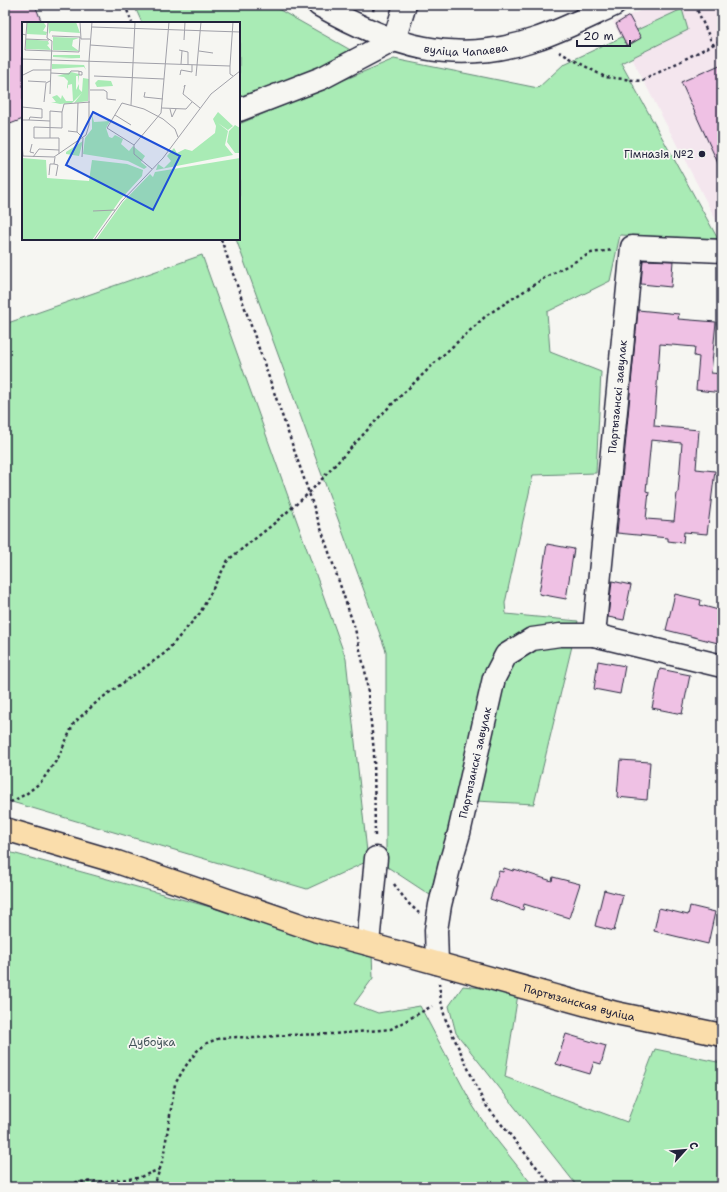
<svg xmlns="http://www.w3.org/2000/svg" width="727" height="1192" viewBox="0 0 727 1192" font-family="'Shantell Sans',sans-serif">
	<rect width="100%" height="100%" fill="#f6f6f2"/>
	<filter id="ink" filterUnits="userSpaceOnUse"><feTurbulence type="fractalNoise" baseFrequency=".025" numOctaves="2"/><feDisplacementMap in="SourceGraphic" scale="8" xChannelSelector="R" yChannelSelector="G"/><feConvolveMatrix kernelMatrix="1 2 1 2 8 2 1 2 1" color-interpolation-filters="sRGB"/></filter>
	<g filter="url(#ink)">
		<path fill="#f4e6ee" d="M654 5H722V224H718L613 22Z"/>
		<g fill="#a9ebb5" stroke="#668678">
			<path d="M134 5H271L354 52 239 101V23H142Z"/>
			<path d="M682 9 688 30 621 63 718 239 620 235 610 281 547 312 550 352 601 372 596 473 533 475 505 603 506 614 578 621 534 804 456 800 430 895 386 866V651L236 239H239V124L394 59 538 88 564 64Z"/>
			<path d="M202 255 346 659 368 861 307 889 5 800V324Z"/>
			<path d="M5 851 298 931 372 954 373 978 354 1004 378 1013 420 1006 473 1106 488 1129 534 1187H5Z"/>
			<path d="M463 986 491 989 518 994 505 1077 627 1122 655 1049 722 1063V1187H578L456 1033 449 1006Z"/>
		</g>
		<g fill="#efc1e4" stroke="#22223b" fill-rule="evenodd">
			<path d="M5 5H35L42 23H23V119L5 126Z"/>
			<path d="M629 16 641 38 627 46 616 24Z"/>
			<path d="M722 64V172L681 82Z"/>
			<path d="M643 260 673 261 671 287 641 284Z"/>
			<path d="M638 310 679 314 678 319 716 322 711 373 722 374V393L696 390 699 357 694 356 695 347 660 344 654 426 699 430 696 469 715 471 707 534 684 532 683 543 668 541V538L617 533ZM651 440 682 443 678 493H677L674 521 646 519 649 492 646 491Z"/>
			<path d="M547 544 574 549 566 599 539 594Z"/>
			<path d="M612 581 631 585 624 620 608 617Z"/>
			<path d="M675 594 701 600 700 605 722 611V644L666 630Z"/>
			<path d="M598 661 625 666 620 694 594 689Z"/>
			<path d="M660 669 690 675 682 714 652 708Z"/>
			<path d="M620 760 650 762 647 800 617 797Z"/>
			<path d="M504 868 513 871 514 869 552 881 553 877 580 884 569 918 524 904 523 910 490 899 499 871 503 872Z"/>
			<path d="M604 890 623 895 614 931 595 926Z"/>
			<path d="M690 906 715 912 708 944 654 931 659 908 688 915Z"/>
			<path d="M566 1034 606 1046 601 1064 594 1062 590 1074 556 1064Z"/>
		</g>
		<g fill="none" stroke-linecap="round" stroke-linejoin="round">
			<g stroke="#22223b" stroke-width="25">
				<g id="minor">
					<path id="s1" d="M319 5C392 46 453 67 536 39 563 30 588 17 614 5"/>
					<path d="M239 110 322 78 394 40 405 5"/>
					<path d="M594 635 722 666"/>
					<path d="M368 944 376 858"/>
					<path id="s2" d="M437 963 436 930 440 905 450 864 459 833 494 678 506 655 532 639 560 635H594L632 247 722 251"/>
				</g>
			</g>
			<g stroke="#22223b" stroke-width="25">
				<g id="major">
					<path id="s3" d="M5 829 117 862 315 930 368 944 616 1013 722 1035"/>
				</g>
			</g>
			<g stroke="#22223b" stroke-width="2.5" stroke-dasharray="3 3" stroke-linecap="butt">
				<path d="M125 5 132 23"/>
				<path d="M695 5 713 45"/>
				<path d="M373 11 374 7V5"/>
				<path d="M559 52 605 77 642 81 722 40"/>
				<path d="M221 239 309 493 355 629 366 675 374 752 375 838"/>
				<path d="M5 805 26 794 41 782 58 758 74 723 99 700 165 653 200 613 228 560 271 526 309 493 385 411 442 356 487 315 546 277 591 253 613 250"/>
				<path d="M394 884 407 902 419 913"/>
				<path d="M439 983 441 1001 445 1018 484 1103 553 1187"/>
				<path d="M64 1187 77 1182 107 1181 138 1178 160 1169"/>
				<path d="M154 1187 163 1159 175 1084 185 1067 197 1051 207 1043 220 1038 237 1037 254 1038 288 1035 334 1034 391 1029 432 1006"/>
			</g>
			<use href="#minor" stroke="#f6f6f2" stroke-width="22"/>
			<use href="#major" stroke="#faddab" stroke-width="22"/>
		</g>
	</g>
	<circle fill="#22223b" stroke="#f6f6f2" stroke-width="1.5" cx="702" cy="154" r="4"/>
	<g text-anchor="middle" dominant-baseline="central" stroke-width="3.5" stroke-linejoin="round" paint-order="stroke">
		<g font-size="11" fill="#22223b" stroke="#f6f6f2">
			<text stroke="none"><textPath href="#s1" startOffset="156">вуліца Чапаева</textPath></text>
			<text stroke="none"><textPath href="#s2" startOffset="650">Партызанскі завулак</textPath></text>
			<text stroke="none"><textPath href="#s2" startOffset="205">Партызанскі завулак</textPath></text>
			<text stroke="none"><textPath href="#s3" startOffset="600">Партызанская вуліца</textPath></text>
		</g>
		<g font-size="11" fill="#22223b" stroke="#f6f6f2" text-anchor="end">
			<text x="694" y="154">Гімназія №2</text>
		</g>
		<g font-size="11" fill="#44545a" stroke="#f6f6f2">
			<text x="152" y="1042">Дубоўка</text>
		</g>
	</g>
	<g transform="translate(22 22)">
		<rect width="218" height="218" fill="#f6f6f2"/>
		<path d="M5 0 22 1 24 4 21 9 25 10 24 13 5 12ZM26 0H54L58 11 29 9 27 12ZM31 15 57 16 51 18 50 24 57 29 31 28ZM4 17 26 19 27 22 25 23 29 28 4 27ZM31 33H58V36L31 37 49 36 31 35ZM30 42 62 43 64 48 62 45 30 47ZM49 50 57 52V61L56 54H54V68L57 62V67L60 70 61 56 67 57 66 79 52 81 60 71 50 81 38 82 29 80H34L30 75 35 73 39 77 40 73 44 79H51L50 62 46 63V67L45 65 46 59 42 55 35 54ZM76 58 89 59 91 64 75 65 73 61ZM196 90 211 104 206 108 196 101 206 109 203 123 211 133 134 148 136 142 142 146 149 139 145 134 152 126 155 131 163 127 170 129 193 111 194 104 191 97ZM70 93 72 100 88 99 84 106 87 115 90 116 93 113 101 117 99 122 107 129 111 124 123 134 119 140 125 145 122 147 106 139 61 132 63 116 70 107ZM213 103 218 106V131H213L205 120 207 109ZM61 119 57 134 44 132V130ZM0 136 24 138 25 156 67 159 70 138 105 142 121 148 120 154 98 178 70 218H0ZM218 136V218H74L101 180 128 152 131 155 133 150Z" fill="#a9ebb5"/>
		<path fill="none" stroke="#a1a1a9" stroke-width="1" d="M26 0 25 16 30 19 28 72M58 0 59 17H68M70 5 218 10M0 12 4 13 5 0M4 13 3 28 57 30 58 15 30 14M4 17 27 18M162 18 163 0M68 23 111 26M157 28 166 30V43M177 29 191 31M0 37 208 44V52L211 54M67 39 70 0M159 42 160 29M208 44 211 0M29 51 47 52 49 49H56L60 50V53H57V49M1 53 11 48H29M158 53 159 48 170 50V43M72 54 142 57M174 54 179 0M6 59 24 60M162 65 163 63 161 72 178 86M68 68H82L85 70V77L94 78M123 70 122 75 141 77M0 77V53M22 80 24 61 28 59M109 83 113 0M0 85 20 87V96L8 95 7 98H0M140 86 164 87 170 80M148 87 150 95 154 87M93 93 109 103M7 98 28 99M46 109 55 110 56 81M55 110 61 116 60 135M28 116V89L40 90 42 82 68 80M0 120 1 134M10 122 8 130 12 131M112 123 139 91 147 0M37 132V116H12V105L40 106V90M0 134 32 135 64 113 67 103V39M11 135 17 127 37 128M32 142 36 143 34 154M130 147 112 132V123L85 106 100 81 122 87 141 97 153 107 156 115M27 153 28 142H32L33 135M71 189 93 188M72 218 100 179 141 136 189 72 218 49"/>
		<path fill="#1d4ed8" fill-opacity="0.15" stroke="#1d4ed8" stroke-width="2" d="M71 90 158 134 131 188 44 143Z"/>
		<rect width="218" height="218" fill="none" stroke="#22223b" stroke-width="2"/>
	</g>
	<rect width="727" height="1192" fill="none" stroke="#f6f6f2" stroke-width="20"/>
	<rect x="10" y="10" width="707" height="1172" fill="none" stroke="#22223b" stroke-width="1.5" filter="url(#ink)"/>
	<g transform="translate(685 1150) rotate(63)" stroke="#f6f6f2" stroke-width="3" paint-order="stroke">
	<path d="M0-3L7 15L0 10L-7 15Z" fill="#22223b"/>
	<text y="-6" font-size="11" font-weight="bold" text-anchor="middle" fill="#22223b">С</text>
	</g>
	<path d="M577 40v6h53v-6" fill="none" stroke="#22223b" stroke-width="2"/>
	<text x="583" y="40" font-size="12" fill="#22223b" stroke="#f6f6f2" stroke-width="3" paint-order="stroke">20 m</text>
</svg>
